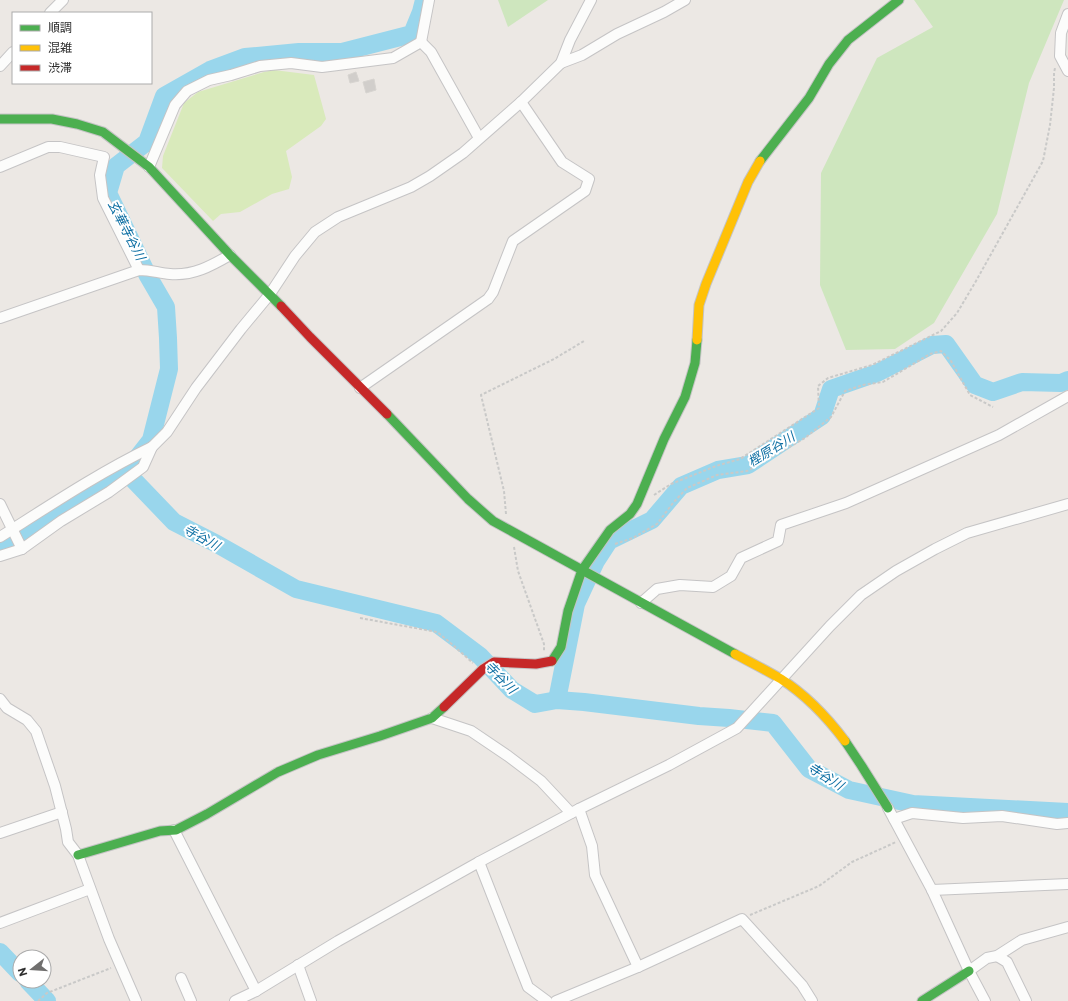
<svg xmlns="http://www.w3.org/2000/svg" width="1068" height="1001" viewBox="0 0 1068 1001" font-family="Commissioner,'Noto Sans JP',sans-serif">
	<rect width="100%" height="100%" fill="#ece8e4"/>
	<g fill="#cee6be">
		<path d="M498 0H548L508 27Z"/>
		<path d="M914 0H1064L1029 83 997 214 934 323 895 349 846 350 820 285 821 173 877 58 933 27Z"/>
	</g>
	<path fill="#d9eabb" d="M274 70 314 75 326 119 321 126 286 151 292 177 289 189 272 194 240 212 221 214 213 221 162 168 163 156 184 103 198 92 264 72Z"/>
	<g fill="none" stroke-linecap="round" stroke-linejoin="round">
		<g stroke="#99d6ec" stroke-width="18">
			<path d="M126 472 174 522 217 544 296 589 436 623 480 656 512 690 535 704 557 700 584 702 699 716 729 718 773 723 809 769 849 790 913 804 1068 812"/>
			<path d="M0 548 4 547 62 507 126 472 151 440 169 369 168 338 166 307 148 276 108 193 116 166 147 142 164 96 210 70 245 57 299 52H342L412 34 421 12 424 0"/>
			<path d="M557 700 576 604 596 561 609 541 652 520 681 486 718 470 748 465 822 416 831 389 877 373 932 345 946 344 975 385 993 392 1022 382 1061 383 1068 380"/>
			<path d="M0 952 20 973"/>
			<path d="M28 981 47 1001"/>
		</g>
	</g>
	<g fill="#d1cecb" stroke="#d7d4d0">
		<path d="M356 72 359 81 350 83 348 75Z"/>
		<path d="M374 79 376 90 366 93 363 82Z"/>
	</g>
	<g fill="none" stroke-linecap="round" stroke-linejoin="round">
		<g stroke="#c5c4c5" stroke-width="12">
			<g id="street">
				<path d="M50 13 63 0"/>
				<path d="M1068 14 1061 33 1060 56 1068 71"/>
				<path d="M421 42 429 0"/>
				<path d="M561 63 582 55 617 34 664 12 685 0"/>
				<path d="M0 66 13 52"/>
				<path d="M0 167 48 147H60L104 157 100 175 103 198 139 270"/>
				<path d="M149 167 175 105 187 91 209 80 231 75 260 66 291 63 322 67 393 58 421 42 431 52 479 138"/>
				<path d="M0 318 139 270C151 270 159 273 170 274 193 276 211 266 230 255"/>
				<path d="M360 388 488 299 493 292 513 241 585 191 589 179 562 162 521 102"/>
				<path d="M0 504 22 549"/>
				<path d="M0 537C49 506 100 472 152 447"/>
				<path d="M0 556 22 549 61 521 109 492 143 467 152 447 167 432 196 388 241 329 270 294 295 256 315 232 338 217 411 187 430 176 463 153 521 102 561 63 570 40 591 0"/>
				<path d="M641 603 657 589 680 585 713 587 731 576 741 558 778 541 781 525 846 503 999 435 1068 396"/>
				<path d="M0 699 7 708 27 720 36 731 55 786 66 829 68 842 78 855 109 939 136 1001"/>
				<path d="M432 718 471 731 508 756 541 781 571 813"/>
				<path d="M888 808 932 890 969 971 985 1001"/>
				<path d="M579 809 592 846 595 875 638 967"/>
				<path d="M894 819 912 813 963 818 1002 816 1057 824 1068 823"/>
				<path d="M174 830 256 991"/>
				<path d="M0 833 62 812"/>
				<path d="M479 862 528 987 547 1001"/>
				<path d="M932 890 1068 884"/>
				<path d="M0 923 90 889"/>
				<path d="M997 956 1007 962 1026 1001"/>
				<path d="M298 965 311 1001"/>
				<path d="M969 971 987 958 997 956 1022 940 1068 927"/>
				<path d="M181 978 191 1001"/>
				<path d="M235 1001 256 991 338 941 479 862 579 809 669 765 737 728 830 626 861 595 896 571 935 549 967 533 1068 504"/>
				<path d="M556 1001 638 967 742 919 802 985 812 1001"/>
			</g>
		</g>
		<g stroke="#c5c4c5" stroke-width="11">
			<g id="fast">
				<path d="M0 119H52L77 124 103 132 149 167 230 255 281 306"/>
				<path d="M760 161 809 98 829 64 848 40 899 0"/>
				<path d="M387 414 468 499 493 521 735 654"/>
				<path d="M552 661 561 647 568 611 582 570 610 530 630 514 637 504 664 439 685 397 695 363 697 340"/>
				<path d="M845 741 861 765 888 808"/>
				<path d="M78 855 160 831 176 830 207 814 278 772 318 755 380 736 432 718 444 707"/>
				<path d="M922 1001 969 971"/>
			</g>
		</g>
		<g stroke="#c5c4c5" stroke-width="11">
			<g id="slow">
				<path d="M697 340 699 305 706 284 748 182 760 161"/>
				<path d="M735 654C750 662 766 670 781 679 806 695 827 717 845 741"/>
			</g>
		</g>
		<g stroke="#c5c4c5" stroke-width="11">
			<g id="jam">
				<path d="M281 306 310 337 387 414"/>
				<path d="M444 707 483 669 494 662 536 664 552 661"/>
			</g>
		</g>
		<g stroke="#c9c9c8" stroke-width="2" stroke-dasharray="3 2" stroke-linecap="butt">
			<path d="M654 495 671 484 716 466 740 459 819 408 818 386 828 378 872 365 941 331 957 313 976 281 1043 161 1050 125 1054 88V73L1055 68"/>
			<path d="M506 514 504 491 481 395 554 359 584 341"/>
			<path d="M615 544 633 538 657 524 673 503 687 488 717 475 747 471 805 438 831 417 845 391 863 385 883 382 930 354 941 351 951 361 970 395 993 407"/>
			<path d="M514 547 518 571 544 644V651"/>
			<path d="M360 618 437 632 446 639 473 663"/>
			<path d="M750 915 819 886 852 862 896 842"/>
			<path d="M38 1001 47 993 111 968"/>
		</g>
		<use href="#street" stroke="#fcfcfb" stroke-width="10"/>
		<use href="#fast" stroke="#4caf50" stroke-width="9"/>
		<use href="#slow" stroke="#ffc107" stroke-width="9"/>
		<use href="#jam" stroke="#c62828" stroke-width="9"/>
	</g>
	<g text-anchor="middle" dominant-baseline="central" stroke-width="4" stroke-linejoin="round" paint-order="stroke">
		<g font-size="13" font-style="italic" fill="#0d6fa3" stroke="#fff">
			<text transform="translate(127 230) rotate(63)">玄華寺谷川</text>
			<text transform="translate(771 449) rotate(-32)">樫原谷川</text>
			<text transform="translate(202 537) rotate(29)">寺谷川</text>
			<text transform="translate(501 677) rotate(45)">寺谷川</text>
			<text transform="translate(826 776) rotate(32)">寺谷川</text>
		</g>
	</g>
	<rect x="12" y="12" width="140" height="72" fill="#ffffff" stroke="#ababab"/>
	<rect x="20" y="25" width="20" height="6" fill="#4caf50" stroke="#ababab"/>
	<text x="48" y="32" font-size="12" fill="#2e2e2e">順調</text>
	<rect x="20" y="45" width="20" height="6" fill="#ffc107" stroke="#ababab"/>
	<text x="48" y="52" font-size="12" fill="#2e2e2e">混雑</text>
	<rect x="20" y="65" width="20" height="6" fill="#c62828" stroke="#ababab"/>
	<text x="48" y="72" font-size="12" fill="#2e2e2e">渋滞</text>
	<g transform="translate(32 969) rotate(253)"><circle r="19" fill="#ffffff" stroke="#ababab"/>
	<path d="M0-3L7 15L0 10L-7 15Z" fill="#706f6e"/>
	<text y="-6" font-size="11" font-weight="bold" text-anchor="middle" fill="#2e2e2e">N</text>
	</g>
</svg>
